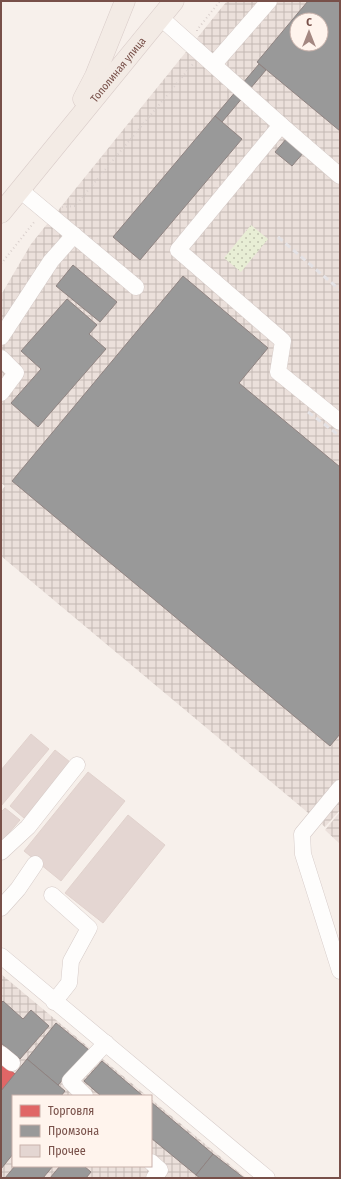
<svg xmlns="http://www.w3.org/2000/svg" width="341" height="1179" viewBox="0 0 341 1179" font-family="'Fira Sans Condensed',sans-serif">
	<defs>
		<pattern id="industrial-grid" width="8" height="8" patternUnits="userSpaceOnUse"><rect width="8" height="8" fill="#ebe0db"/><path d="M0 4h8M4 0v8" fill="none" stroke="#c3b8b4"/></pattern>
		<pattern id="green-dots" width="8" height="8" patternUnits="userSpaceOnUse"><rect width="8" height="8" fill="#e8eed5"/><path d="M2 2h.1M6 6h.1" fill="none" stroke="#c1c3af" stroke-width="1.8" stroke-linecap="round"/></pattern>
	</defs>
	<rect width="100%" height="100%" fill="#f7f0eb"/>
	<g fill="url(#industrial-grid)" fill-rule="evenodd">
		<path d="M227 1H340V810L325 827 1 556V491L5 486 1 483V295L31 244ZM297 20H321V44H297Z"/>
		<path d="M340 812V844L325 830Z"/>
		<path d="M1 974 147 1096H13V1166H151V1099L246 1178H1Z"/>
	</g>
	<path fill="url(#green-dots)" d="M251 225 268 239 241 272 224 258Z"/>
	<path fill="#e06666" stroke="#c15f5d" d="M1 1063 15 1074 1 1091Z"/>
	<g fill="#999" stroke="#8f8381" fill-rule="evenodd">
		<path d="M308 1H340V131L257 62ZM297 20H321V44H297Z"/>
		<path d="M259 64 266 70 222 122 215 116Z"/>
		<path d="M215 116 242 139 140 260 113 237Z"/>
		<path d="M287 138 304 152 292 166 275 152Z"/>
		<path d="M73 265 117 302 100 322 56 286Z"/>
		<path d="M183 276 268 348 239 383 340 467V734L330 746 12 481Z"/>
		<path d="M67 299 97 325 89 334 106 349 38 427 11 403 41 369 21 351Z"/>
		<path d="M3 1001 23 1019 31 1010 49 1026 20 1059 1 1043V1003Z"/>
		<path d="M56 1023 89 1050 58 1085 27 1059Z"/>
		<path d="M27 1059 65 1091 61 1096H13V1154L1 1169V1091Z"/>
		<path d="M102 1061 143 1096H101L84 1081Z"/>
		<path d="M151 1102 213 1154 196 1175 151 1138Z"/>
		<path d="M213 1154 244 1178H200L196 1175Z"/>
		<path d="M15 1166H53L43 1178H5Z"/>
		<path d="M60 1166H84L91 1172 86 1178H50Z"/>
	</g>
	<g fill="#e4d6d2" stroke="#e1d2cd">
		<path d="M31 734 49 749 1 806V770Z"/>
		<path d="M55 750 70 762 24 818 10 806Z"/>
		<path d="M88 772 125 801 61 881 24 851Z"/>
		<path d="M5 808 20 820 2 841 1 840V812Z"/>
		<path d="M128 815 165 845 103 923 65 893Z"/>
	</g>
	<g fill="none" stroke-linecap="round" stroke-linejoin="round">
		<g stroke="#d6cbc8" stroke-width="17">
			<g id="minor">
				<path d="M161 18 281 125 178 250 283 341 278 372 340 422"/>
				<path d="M214 64 269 1"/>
				<path d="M281 125 340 176"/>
				<path d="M20 190 136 287"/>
				<path d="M1 337 51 261 74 235"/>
				<path d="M1 358 16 373 1 393"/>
				<path d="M340 788 302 834 303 854 340 971"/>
				<path d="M1 852 28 827 77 765"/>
				<path d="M52 895 89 928 71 961 69 983 54 1002"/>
				<path d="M1 908 18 889 35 864"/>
				<path d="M1 956 267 1178"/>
				<path d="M1 1054 12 1063"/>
				<path d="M85 1096 70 1081 106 1043"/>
				<path d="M151 1162 160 1170 154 1178"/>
			</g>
		</g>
		<g stroke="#d9ccc9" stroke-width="21">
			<g id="major">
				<path d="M83 99 95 76 125 1"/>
				<path id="s1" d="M1 213 174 1"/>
			</g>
		</g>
		<g stroke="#dad0cd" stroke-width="2" stroke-dasharray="1 3" stroke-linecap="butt">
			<path d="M197 31V30L220 1"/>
			<path d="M62 207 75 206 193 64"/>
			<path d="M1 264 35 221"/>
		</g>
		<use href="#minor" stroke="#fefdfc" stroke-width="16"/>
		<use href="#major" stroke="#f3ebe5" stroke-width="20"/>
		<g stroke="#e4e2e5" stroke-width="3" stroke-dasharray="6 4" stroke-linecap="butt">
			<path d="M278 237 340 290"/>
			<path d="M308 412 340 436"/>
		</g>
	</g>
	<g text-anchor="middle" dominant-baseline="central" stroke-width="4" stroke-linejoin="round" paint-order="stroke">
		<g font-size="11" fill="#785049" stroke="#fff4ed">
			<text stroke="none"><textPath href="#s1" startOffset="185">Тополиная улица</textPath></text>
		</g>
	</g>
	<rect width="341" height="1179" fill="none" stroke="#785049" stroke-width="4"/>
	<rect x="12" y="1095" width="140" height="72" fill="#fff4ed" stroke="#c9b2ab"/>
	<rect x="20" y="1105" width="20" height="12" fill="#e06666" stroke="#c9b2ab"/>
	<text x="48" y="1115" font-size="12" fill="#785049">Торговля</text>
	<rect x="20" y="1125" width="20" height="12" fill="#999999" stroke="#c9b2ab"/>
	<text x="48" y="1135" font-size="12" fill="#785049">Промзона</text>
	<rect x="20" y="1145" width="20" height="12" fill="#e4d6d2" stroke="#c9b2ab"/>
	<text x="48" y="1155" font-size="12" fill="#785049">Прочее</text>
	<g transform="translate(309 32)"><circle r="19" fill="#fff4ed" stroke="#c9b2ab"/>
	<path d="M0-3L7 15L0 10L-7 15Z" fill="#a48882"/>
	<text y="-6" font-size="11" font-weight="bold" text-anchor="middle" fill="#785049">С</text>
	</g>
</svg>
